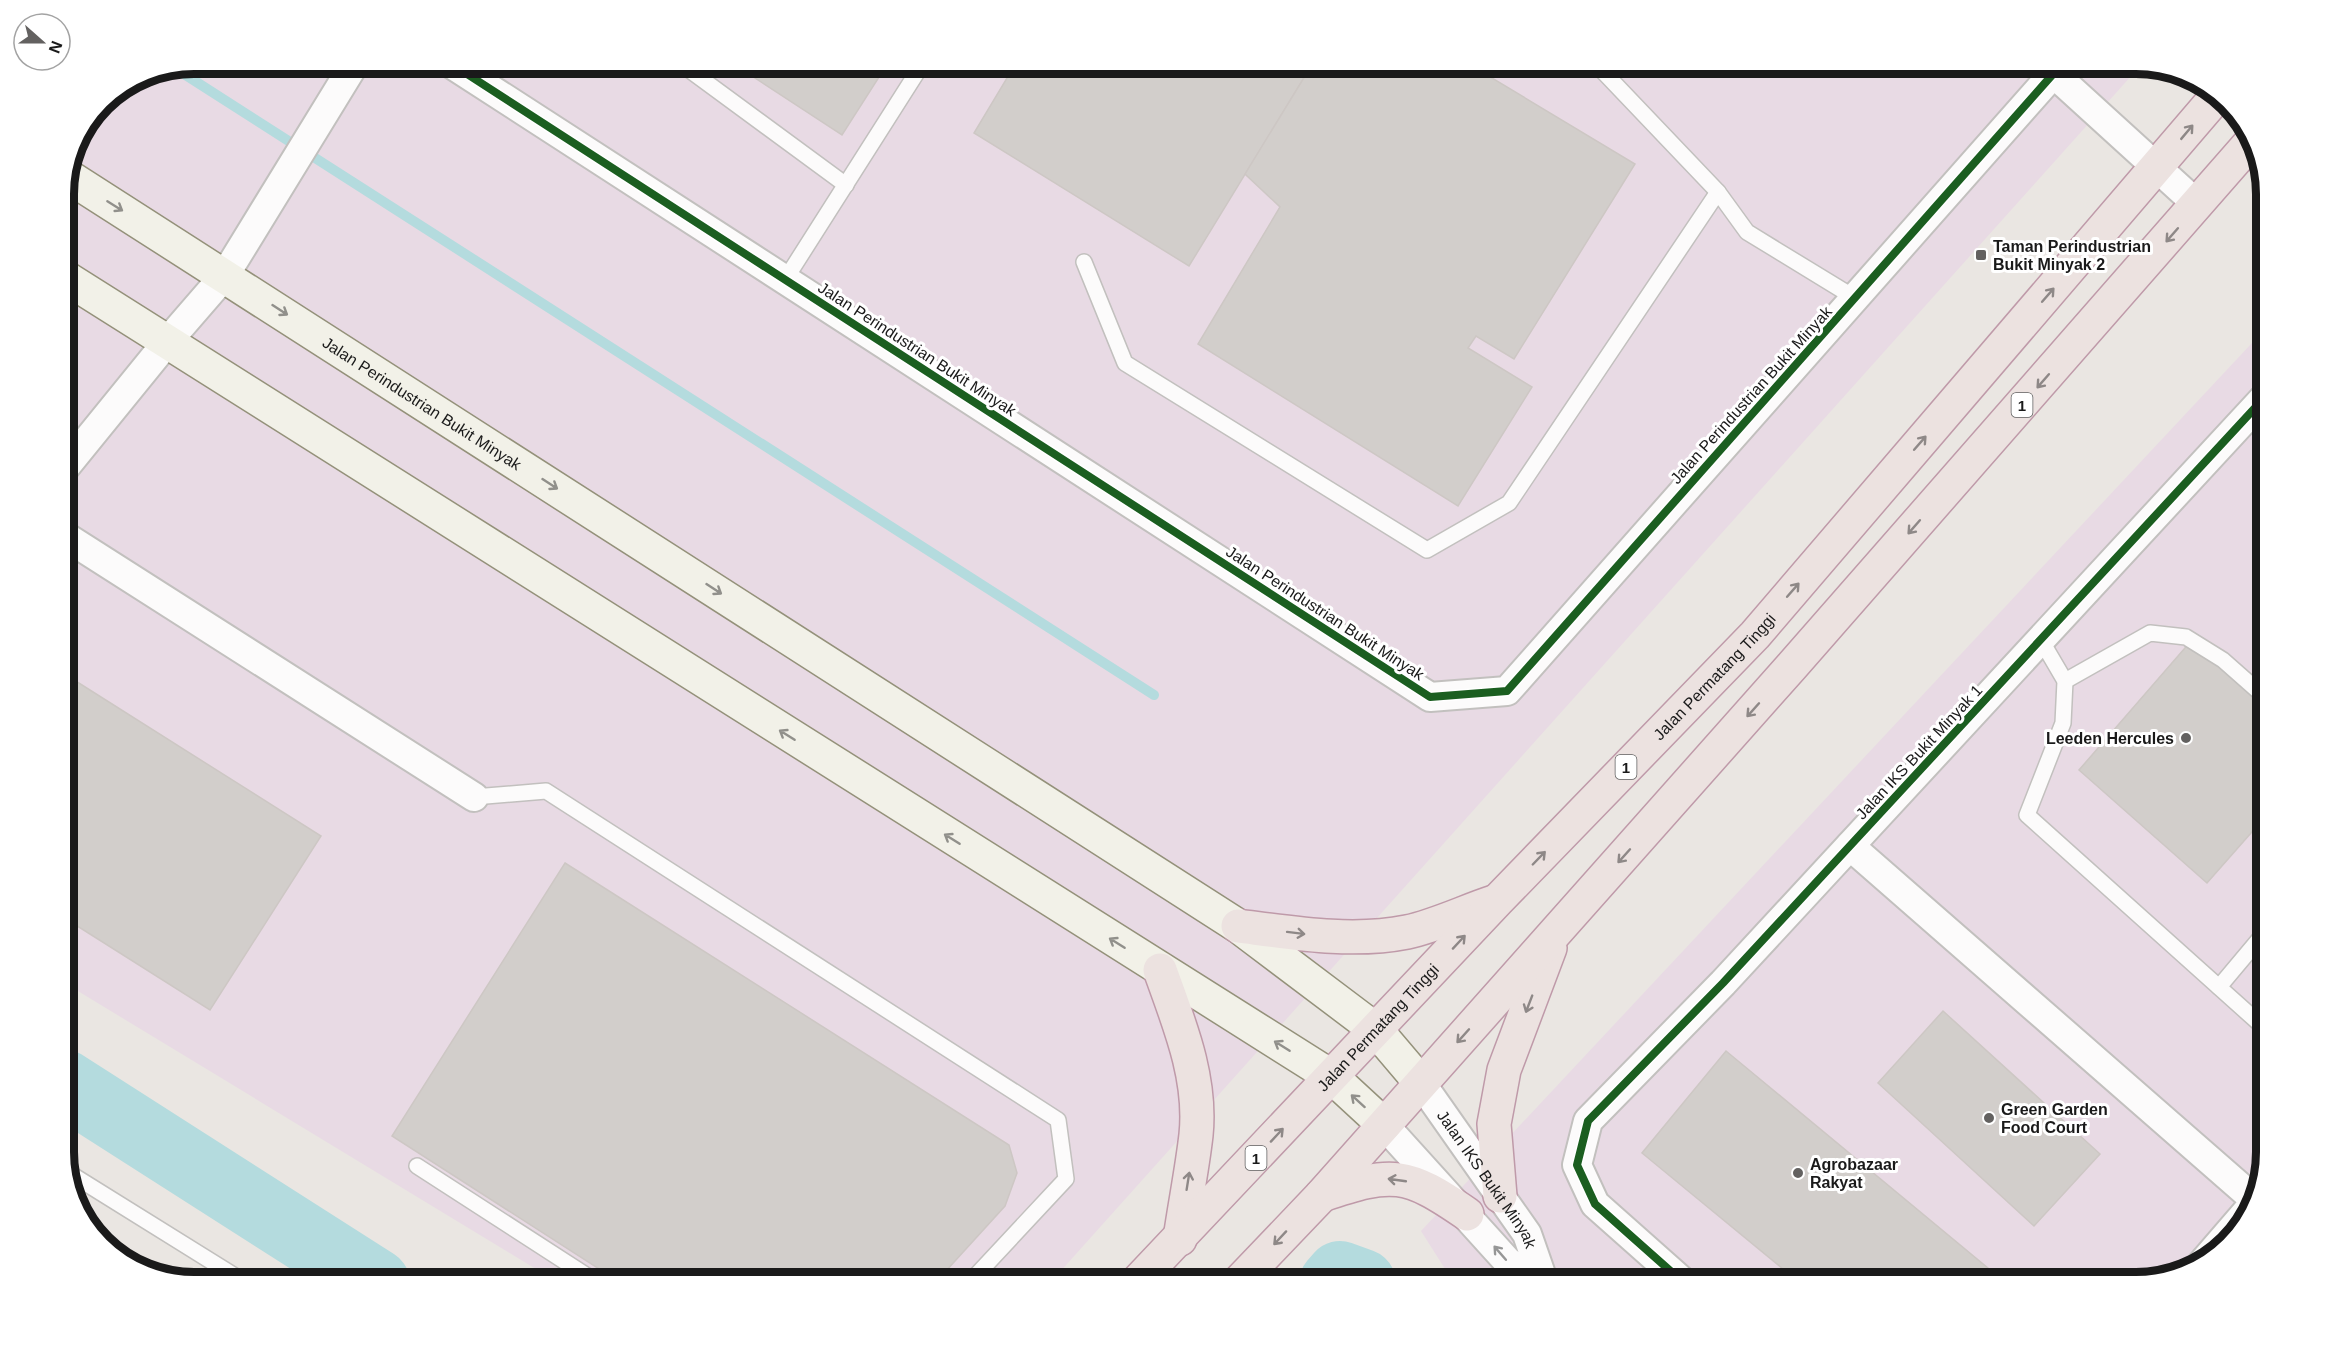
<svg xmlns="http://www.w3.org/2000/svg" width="2329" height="1346" viewBox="0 0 2329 1346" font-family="Arial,sans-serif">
	<rect width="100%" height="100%" fill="#eae6e2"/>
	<g fill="#e8dae4">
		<path d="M193 63H2136L2141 65 1050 1283H559L63 982V185L73 143 101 101 144 73Z"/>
		<path d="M2266 328V1153L2249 1218 2201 1265 2136 1283H1454L1421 1231Z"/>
	</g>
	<path fill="#ece9d4" d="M84 1222 173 1277 129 1266Z"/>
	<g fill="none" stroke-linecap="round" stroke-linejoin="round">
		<path stroke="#b4dbde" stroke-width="10" d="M173 67 1154 695"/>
		<g stroke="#b4dbde" stroke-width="68">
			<path d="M63 1083 376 1283"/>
			<path d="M1333 1283 1340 1275 1362 1283"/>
		</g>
	</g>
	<g fill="#d2cecb" stroke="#cdc7c4" stroke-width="1.5">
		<path d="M732 63H888L842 135Z"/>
		<path d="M1016 63H1313L1189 266 974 133Z"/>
		<path d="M1313 63H1467L1635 164 1514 359 1476 336 1468 348 1532 387 1458 506 1198 344 1280 207 1245 174Z"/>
		<path d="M2191 641 2266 706V816L2207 883 2079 770Z"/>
		<path d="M63 673 321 836 210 1010 63 917Z"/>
		<path d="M565 863 1009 1145 1017 1173 1005 1206 935 1283H621L392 1136Z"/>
		<path d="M1943 1011 2100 1154 2034 1226 1878 1083Z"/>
		<path d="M1726 1051 2006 1283H1800L1642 1153Z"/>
	</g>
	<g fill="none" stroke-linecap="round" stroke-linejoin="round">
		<g stroke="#c2c0be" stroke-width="18">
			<g id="service">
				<path d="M680 63 846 185"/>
				<path d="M1595 63 1718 192 1747 232 1855 298"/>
				<path d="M1084 262 1125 363 1427 550 1509 503 1718 192"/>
				<path d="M785 280 923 63"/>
				<path d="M2041 640 2065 681 2063 723 2027 815 2260 1024 2266 1050"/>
				<path d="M2065 681 2150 633 2186 637 2223 660 2266 698"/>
				<path d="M474 797 546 791 1058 1120 1066 1179 969 1283"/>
				<path d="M2219 987 2266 931"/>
				<path d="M417 1166 598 1283"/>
				<path d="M66 1171 246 1283"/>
			</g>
		</g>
		<g stroke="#c2c0be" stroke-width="32">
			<g id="minor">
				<path d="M450 63 1430 697 1507 691 2053 74"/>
				<path d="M2042 63 2198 205"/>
				<path d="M63 470 167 342 225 275 355 63"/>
				<path d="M63 535 474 797"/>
				<path d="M1850 846 2254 1199"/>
				<path id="s1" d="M1421 1083 1527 1234 1544 1283"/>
				<path d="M1384 1125 1508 1262 1542 1281"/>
				<path d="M2201 1265 2251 1207"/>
				<path d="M1684 1283 1595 1204 1577 1165 1588 1121 1723 983 2266 396"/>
			</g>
		</g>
		<g stroke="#94917a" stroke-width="36">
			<g id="secondary">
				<path id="s2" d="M66 175 1238 926 1376 1030 1421 1083"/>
				<path d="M63 276 1332 1077 1384 1125"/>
			</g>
		</g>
		<g stroke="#bf9aa9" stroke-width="36">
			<g id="trunk">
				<path d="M1238 926C1293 933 1352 943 1407 932 1436 926 1466 911 1494 902"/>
				<path d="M1160 970C1179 1023 1202 1078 1196 1135 1192 1170 1185 1204 1180 1239"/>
				<path d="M1322 1195C1393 1171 1406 1172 1467 1214"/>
				<path d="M1500 1196 1494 1124 1504 1070 1550 948"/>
				<path id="s3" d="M1136 1283 1498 900 1755 635 2217 96"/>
				<path d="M1238 1283 1321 1196 1792 666 2251 142"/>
			</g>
		</g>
		<use href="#service" stroke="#fcfbfb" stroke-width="15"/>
		<use href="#minor" stroke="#fcfbfb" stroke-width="28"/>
		<use href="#secondary" stroke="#f2f1e8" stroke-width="33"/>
		<use href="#trunk" stroke="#ece2e0" stroke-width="33"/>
		<g stroke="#fff" stroke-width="11">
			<g id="cycleway">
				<path d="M450 63 1430 697 1507 691 2053 74"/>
				<path d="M1684 1283 1595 1204 1577 1165 1588 1121 1723 983 2266 396"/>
			</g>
		</g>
		<use href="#cycleway" stroke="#1b5e20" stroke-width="8"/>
	</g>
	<defs><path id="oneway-shaft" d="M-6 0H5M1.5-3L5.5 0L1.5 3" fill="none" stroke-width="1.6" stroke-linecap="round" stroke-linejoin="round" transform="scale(1.5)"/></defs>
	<g stroke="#8e8887">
		<use href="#oneway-shaft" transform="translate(2187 132) rotate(-50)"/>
		<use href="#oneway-shaft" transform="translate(2172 235) rotate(131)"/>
		<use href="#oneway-shaft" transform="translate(2048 295) rotate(-49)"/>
		<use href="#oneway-shaft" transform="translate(2043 381) rotate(131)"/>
		<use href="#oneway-shaft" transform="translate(1920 443) rotate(-49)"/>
		<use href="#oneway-shaft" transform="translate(1914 527) rotate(131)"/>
		<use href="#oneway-shaft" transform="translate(1793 590) rotate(-49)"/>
		<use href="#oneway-shaft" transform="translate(1753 710) rotate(132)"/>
		<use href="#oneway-shaft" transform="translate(1624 856) rotate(132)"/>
		<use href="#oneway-shaft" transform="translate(1539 858) rotate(-46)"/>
		<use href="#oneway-shaft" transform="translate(1296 933) rotate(7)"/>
		<use href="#oneway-shaft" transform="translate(1459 942) rotate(-47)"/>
		<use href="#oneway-shaft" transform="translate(1529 1004) rotate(111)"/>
		<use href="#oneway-shaft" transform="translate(1463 1036) rotate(132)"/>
		<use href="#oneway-shaft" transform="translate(1277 1135) rotate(-47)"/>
		<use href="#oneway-shaft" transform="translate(1397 1180) rotate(-172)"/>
		<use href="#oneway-shaft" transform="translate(1188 1181) rotate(-81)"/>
		<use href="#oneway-shaft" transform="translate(1280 1238) rotate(133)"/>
	</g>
	<g stroke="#91908b">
		<use href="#oneway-shaft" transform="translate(115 206) rotate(32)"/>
		<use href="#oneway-shaft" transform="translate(280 310) rotate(33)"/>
		<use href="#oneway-shaft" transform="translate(550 484) rotate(33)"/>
		<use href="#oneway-shaft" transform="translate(714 589) rotate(33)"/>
		<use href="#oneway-shaft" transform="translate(787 735) rotate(-148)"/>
		<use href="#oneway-shaft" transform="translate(952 839) rotate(-148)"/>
		<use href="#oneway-shaft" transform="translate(1117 943) rotate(-148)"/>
		<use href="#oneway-shaft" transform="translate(1282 1046) rotate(-148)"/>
		<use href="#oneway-shaft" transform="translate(1358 1101) rotate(-138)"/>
	</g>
	<use stroke="#969696" href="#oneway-shaft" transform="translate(1500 1253) rotate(-131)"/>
	<g fill="#636160" stroke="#fff" stroke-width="2">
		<rect x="1975" y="249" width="12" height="12" rx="3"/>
		<circle cx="2186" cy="738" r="6"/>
		<circle cx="1989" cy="1118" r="6"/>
		<circle cx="1798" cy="1173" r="6"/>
	</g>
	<g text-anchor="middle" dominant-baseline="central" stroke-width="6" stroke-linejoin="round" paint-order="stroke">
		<g fill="#fff" stroke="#5f5f5f" stroke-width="1.5">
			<rect x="2011.5" y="393" width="21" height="24" rx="4.5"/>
			<rect x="1615.5" y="755" width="21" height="24" rx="4.5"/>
			<rect x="1245.5" y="1146" width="21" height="24" rx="4.5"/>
		</g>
		<g font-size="15" font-weight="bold" fill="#1a1a1a">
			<text x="2022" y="405">1</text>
			<text x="1626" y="767">1</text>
			<text x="1256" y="1158">1</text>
		</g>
		<g font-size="16" font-weight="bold" fill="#1a1a1a" stroke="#fff" text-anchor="start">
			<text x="1993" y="246">Taman Perindustrian<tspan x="1993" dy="18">Bukit Minyak 2</tspan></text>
			<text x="2174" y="738" text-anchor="end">Leeden Hercules</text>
			<text x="2001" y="1109">Green Garden<tspan x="2001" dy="18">Food Court</tspan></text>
			<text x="1810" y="1164">Agrobazaar<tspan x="1810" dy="18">Rakyat</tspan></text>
		</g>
		<g font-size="16" fill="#1a1a1a" stroke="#fff">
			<text transform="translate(917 349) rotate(33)">Jalan Perindustrian Bukit Minyak</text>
			<text transform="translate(1751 395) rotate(-48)">Jalan Perindustrian Bukit Minyak</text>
			<text stroke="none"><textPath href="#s2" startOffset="423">Jalan Perindustrian Bukit Minyak</textPath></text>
			<text transform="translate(1325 613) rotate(33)">Jalan Perindustrian Bukit Minyak</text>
			<text stroke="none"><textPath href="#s3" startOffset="838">Jalan Permatang Tinggi</textPath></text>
			<text transform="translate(1919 752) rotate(-47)">Jalan IKS Bukit Minyak 1</text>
			<text stroke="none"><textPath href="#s3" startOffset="352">Jalan Permatang Tinggi</textPath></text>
			<text stroke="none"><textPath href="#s1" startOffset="117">Jalan IKS Bukit Minyak</textPath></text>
		</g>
	</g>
	<path d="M0 0H2329V1346H0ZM194 74H2136A120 120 0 0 1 2256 194V1152A120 120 0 0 1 2136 1272H194A120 120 0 0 1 74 1152V194A120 120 0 0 1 194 74Z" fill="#fff" fill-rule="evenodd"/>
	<path fill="none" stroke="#1a1a1a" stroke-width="8" d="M194 74H2136A120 120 0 0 1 2256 194V1152A120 120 0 0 1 2136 1272H194A120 120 0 0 1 74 1152V194A120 120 0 0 1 194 74Z"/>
	<g transform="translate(42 42) rotate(111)"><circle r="28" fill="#ffffff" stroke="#a3a3a3" stroke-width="1.5"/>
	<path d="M0-4.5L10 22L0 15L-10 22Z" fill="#636160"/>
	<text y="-9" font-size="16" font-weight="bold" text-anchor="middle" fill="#1a1a1a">N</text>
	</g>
</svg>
